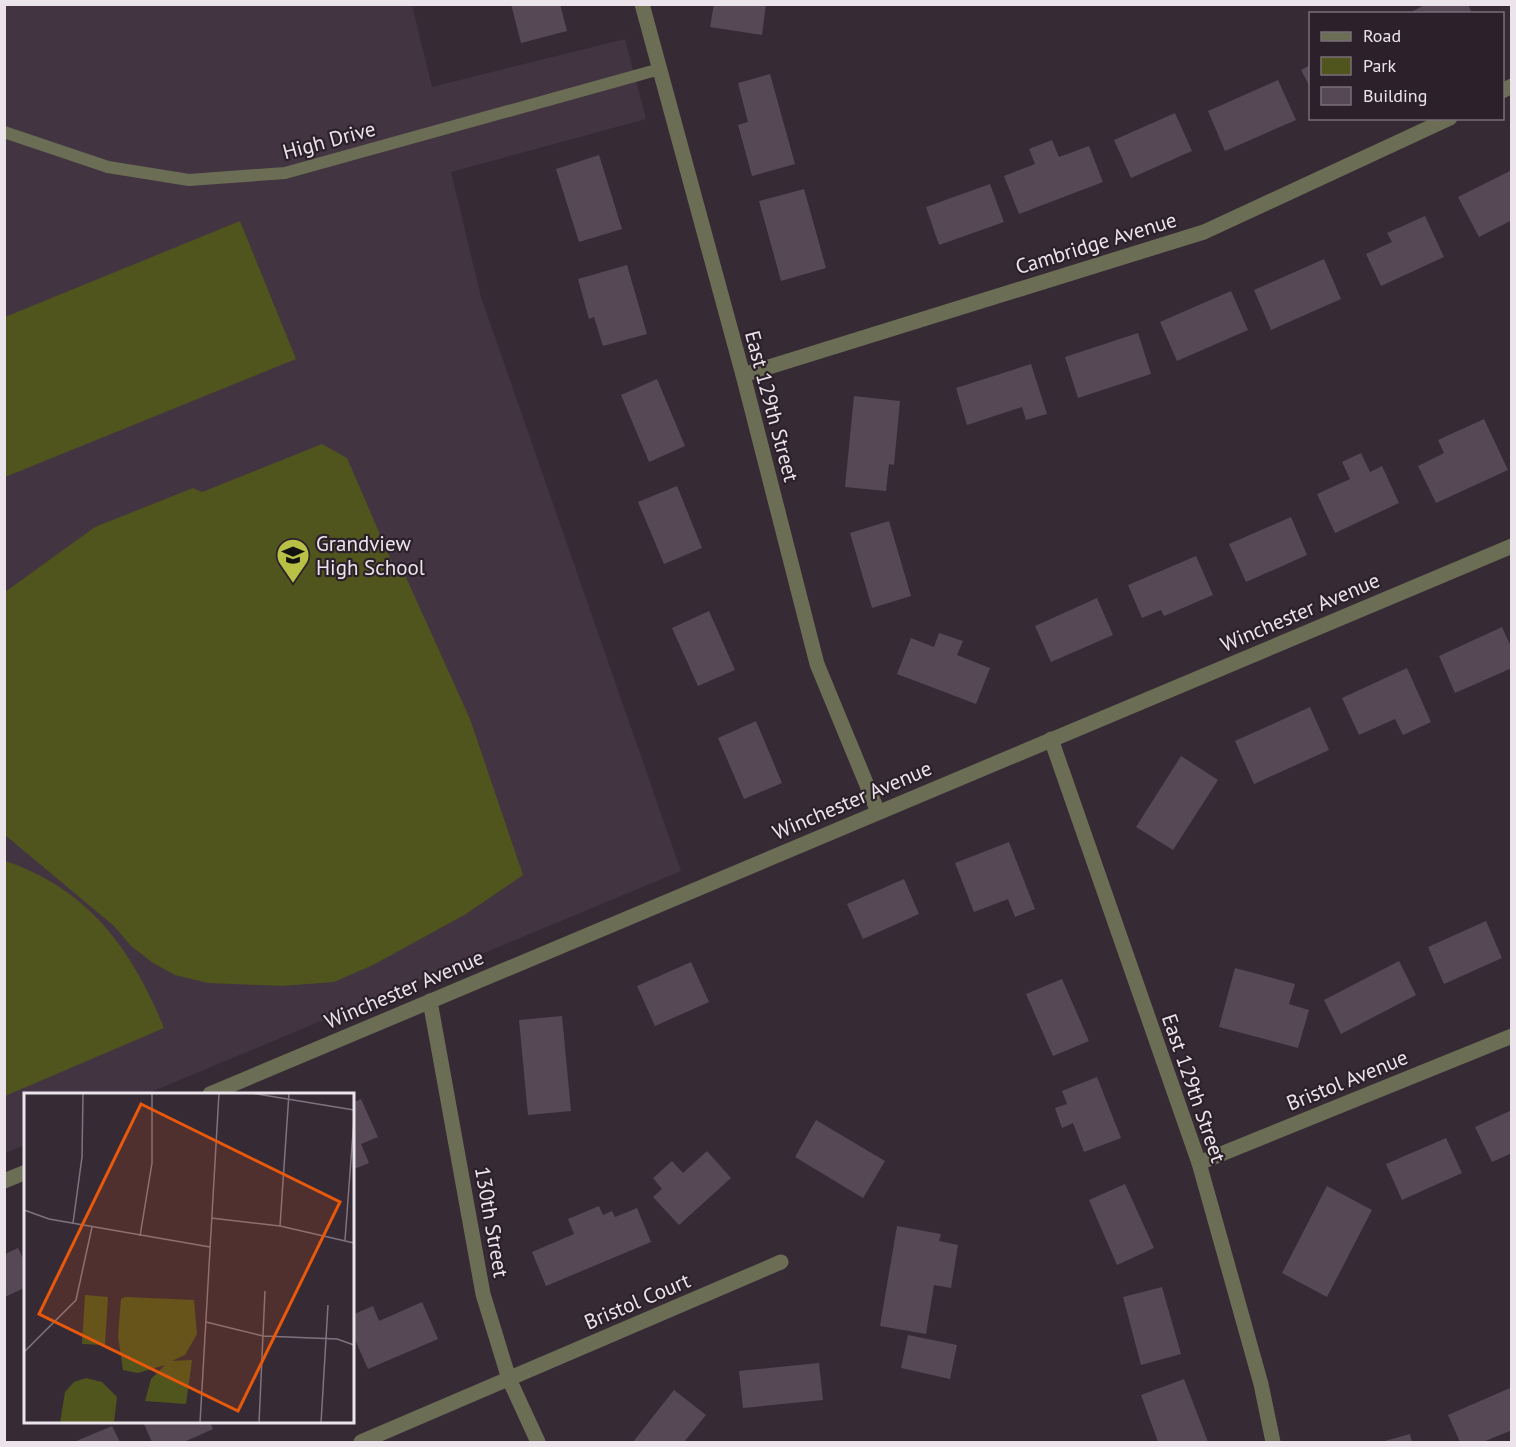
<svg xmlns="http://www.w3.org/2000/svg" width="1516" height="1447" viewBox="0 0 1516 1447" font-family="'PT Sans',sans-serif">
	<rect width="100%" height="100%" fill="#362a35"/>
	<path fill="#433442" d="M5 5H412L432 87 625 39 646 119 451 172 481 297 681 871 146 1094H26L25 1145 5 1153Z"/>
	<g fill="#50541d">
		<path d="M240 221 296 359 5 477V317Z"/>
		<path d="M322 444 347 458 398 576 405 575 470 719 523 875 466 914 373 965 334 982 282 986 208 983 175 975 153 963 131 946 114 926 5 835V592L95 527 193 488 202 492Z"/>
		<path d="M5 861C89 889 132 950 164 1028L5 1096Z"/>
	</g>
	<g fill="#564955">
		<path d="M511 4H560L567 31 521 43Z"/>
		<path d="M714 4H766L762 35 710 27Z"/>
		<path d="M1426 4H1468L1472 14H1408Z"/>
		<path d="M1310 65V87L1301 70Z"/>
		<path d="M770 74 795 164 752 176 738 125 748 122 738 83Z"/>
		<path d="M1278 80 1296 120 1225 151 1208 111Z"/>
		<path d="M1175 113 1192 151 1131 178 1114 140Z"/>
		<path d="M1052 140 1059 157 1089 146 1103 182 1019 214 1004 176 1035 164 1029 149Z"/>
		<path d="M599 155 622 229 579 242 556 169Z"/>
		<path d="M1512 170V220L1479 237 1458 197Z"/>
		<path d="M990 184 1004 222 939 245 926 207Z"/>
		<path d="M804 189 826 268 781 281 759 201Z"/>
		<path d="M1425 216 1444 257 1381 286 1366 254 1392 242 1387 233Z"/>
		<path d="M1324 259 1341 299 1271 330 1254 290Z"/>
		<path d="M627 265 647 334 603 346 594 317 589 319 578 279Z"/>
		<path d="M1231 291 1248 330 1177 361 1160 322Z"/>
		<path d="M1138 333 1151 374 1078 398 1065 357Z"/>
		<path d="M1031 364 1047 414 1026 420 1022 407 967 425 956 388Z"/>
		<path d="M657 379 685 446 649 462 621 395Z"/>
		<path d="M854 396 900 401 894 465 889 464 886 491 845 487Z"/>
		<path d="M1484 419 1508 470 1436 503 1418 466 1444 453 1438 440Z"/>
		<path d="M1361 453 1370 472 1382 466 1399 503 1335 533 1317 494 1350 479 1342 462Z"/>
		<path d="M677 486 702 548 664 564 638 502Z"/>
		<path d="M1291 517 1307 555 1246 582 1229 544Z"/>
		<path d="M889 521 911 596 872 608 850 533Z"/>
		<path d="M1196 556 1213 595 1164 616 1161 610 1142 618 1128 585Z"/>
		<path d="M1097 598 1113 635 1051 662 1035 626Z"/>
		<path d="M709 611 735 670 698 686 672 628Z"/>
		<path d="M1502 627 1512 649V668L1455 693 1439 656Z"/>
		<path d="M939 633 963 641 957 655 990 668 976 704 897 674 911 638 934 647Z"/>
		<path d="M1407 668 1431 722 1403 735 1395 719 1359 735 1342 698Z"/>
		<path d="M1310 707 1329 750 1254 784 1235 741Z"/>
		<path d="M756 721 782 783 744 799 718 738Z"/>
		<path d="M1181 756 1218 780 1173 850 1136 827Z"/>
		<path d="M1009 842 1035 909 1015 917 1008 899 974 912 955 863Z"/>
		<path d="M904 879 919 914 863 939 847 904Z"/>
		<path d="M1486 921 1502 958 1444 984 1428 947Z"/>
		<path d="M1399 961 1416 995 1341 1034 1324 1000Z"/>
		<path d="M691 962 709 1002 655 1026 637 986Z"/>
		<path d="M1235 968 1295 984 1289 1004 1309 1010 1298 1048 1219 1027Z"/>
		<path d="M1062 979 1089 1041 1053 1056 1026 994Z"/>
		<path d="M562 1016 571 1111 528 1115 519 1020Z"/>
		<path d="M1097 1077 1121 1138 1084 1152 1073 1123 1062 1128 1055 1108 1067 1104 1062 1091Z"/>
		<path d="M361 1099 378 1137 361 1144 369 1163 352 1170V1103Z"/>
		<path d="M1512 1110V1153L1492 1162 1475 1127Z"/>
		<path d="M816 1120 885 1161 863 1198 795 1157Z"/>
		<path d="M1446 1138 1462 1173 1402 1200 1386 1164Z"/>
		<path d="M707 1151 731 1178 679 1225 653 1197 662 1189 653 1178 672 1161 683 1173Z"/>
		<path d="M1125 1184 1154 1248 1117 1265 1089 1200Z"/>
		<path d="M1327 1186 1372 1210 1327 1297 1282 1273Z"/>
		<path d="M599 1206 603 1215 612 1211 615 1217 637 1208 651 1242 546 1286 532 1252 574 1234 568 1219Z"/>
		<path d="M897 1226 941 1234 939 1241 958 1245 951 1288 934 1285 926 1334 880 1326Z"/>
		<path d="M18 1248 26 1264V1287L5 1297V1254Z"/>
		<path d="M1162 1287 1181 1354 1141 1365 1123 1297Z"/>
		<path d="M422 1302 438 1339 368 1369 352 1333V1315L373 1306 379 1321Z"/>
		<path d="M908 1335 957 1345 950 1379 901 1368Z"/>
		<path d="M819 1363 823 1400 743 1408 739 1371Z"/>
		<path d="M1184 1379 1208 1442H1158L1141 1395Z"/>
		<path d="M1510 1388 1512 1430 1483 1442H1460L1448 1415Z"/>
		<path d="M674 1390 706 1415 684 1442H633Z"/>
		<path d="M143 1422H210L213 1429 184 1442H152Z"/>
		<path d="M112 1426 120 1442H74Z"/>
		<path d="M1410 1434 1412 1442H1381Z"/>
	</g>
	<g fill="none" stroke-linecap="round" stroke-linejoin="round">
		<path stroke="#6b6e54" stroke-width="12" d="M4 132 108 167 189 180 285 173 660 69"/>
		<g stroke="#6b6e54" stroke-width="15">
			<path d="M642 4 743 375 817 664 878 812"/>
			<path d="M1502 91 1512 86"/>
			<path d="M743 375 1204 232 1450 118"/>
			<path d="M1051 739 1199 1163 1261 1384 1273 1442"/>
			<path d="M430 1001 483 1294 509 1379 538 1442"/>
			<path d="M210 1094 1512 546"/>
			<path d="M1199 1163 1512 1036"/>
			<path d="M4 1181 26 1172"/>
			<path d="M361 1442 781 1262"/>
		</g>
	</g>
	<defs>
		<g id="school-pin" transform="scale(1.725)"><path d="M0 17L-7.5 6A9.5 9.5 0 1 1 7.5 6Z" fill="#b9c046" stroke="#2c212b"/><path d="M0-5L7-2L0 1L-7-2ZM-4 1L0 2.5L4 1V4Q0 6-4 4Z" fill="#111"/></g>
	</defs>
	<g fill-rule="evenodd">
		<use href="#school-pin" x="293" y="555"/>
	</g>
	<g text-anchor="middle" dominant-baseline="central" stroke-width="4.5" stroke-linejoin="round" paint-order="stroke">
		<g font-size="21" fill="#ece4eb" stroke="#2c212b">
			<text transform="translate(329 140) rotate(-15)">High Drive</text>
			<text transform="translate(1096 243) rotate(-17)">Cambridge Avenue</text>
			<text transform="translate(772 406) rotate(75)">East 129th Street</text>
			<text transform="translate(1300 612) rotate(-23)">Winchester Avenue</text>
			<text transform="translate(852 800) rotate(-23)">Winchester Avenue</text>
			<text transform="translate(404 989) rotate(-23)">Winchester Avenue</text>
			<text transform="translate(1347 1080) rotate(-22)">Bristol Avenue</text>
			<text transform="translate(1194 1088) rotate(71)">East 129th Street</text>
			<text transform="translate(492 1222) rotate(80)">130th Street</text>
			<text transform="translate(637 1301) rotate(-23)">Bristol Court</text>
		</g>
		<g font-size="21" fill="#ece4eb" stroke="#2c212b" text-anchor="start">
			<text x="316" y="543">Grandview<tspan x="316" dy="24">High School</tspan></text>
		</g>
	</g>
	<g transform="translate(24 1093)">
		<rect width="330" height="330" fill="#362a35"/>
		<path d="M61 202 84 204 81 252 58 251ZM101 204 170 207 173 241 161 262 148 268 168 267 162 311 121 308 127 286 141 272 114 280 99 277 94 243 97 206ZM62 285 78 289 93 304 90 330H36L41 299 50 289Z" fill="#50541d"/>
		<path fill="none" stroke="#7f747e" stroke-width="1.5" d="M227 0 330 17M0 117 25 126 186 154M187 125 256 133 330 150M49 130 58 64 59 0M256 133 265 0M116 143 128 70V0M321 147 330 26M182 229 239 243 313 246 330 252M0 259 52 207 68 134M176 330 195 0M235 330 241 198M297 330 304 212"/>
		<path fill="#e8590c" fill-opacity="0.15" stroke="#e8590c" stroke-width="3" d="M117 11 316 109 214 318 15 221Z"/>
		<rect width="330" height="330" fill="none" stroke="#ece4eb" stroke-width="3"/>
	</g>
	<rect width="1516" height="1447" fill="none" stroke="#ece4eb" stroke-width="12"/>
	<rect x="1309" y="12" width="195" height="108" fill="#2c212b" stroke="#796f78" stroke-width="1.5"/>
	<rect x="1321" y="32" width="30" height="9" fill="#6b6e54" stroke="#796f78" stroke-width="1.5"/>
	<text x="1363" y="42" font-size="18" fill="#ece4eb">Road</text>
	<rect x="1321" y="57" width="30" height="18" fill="#50541d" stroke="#796f78" stroke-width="1.5"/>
	<text x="1363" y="72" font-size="18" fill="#ece4eb">Park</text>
	<rect x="1321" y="87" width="30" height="18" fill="#564955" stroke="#796f78" stroke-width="1.5"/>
	<text x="1363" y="102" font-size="18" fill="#ece4eb">Building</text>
</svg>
